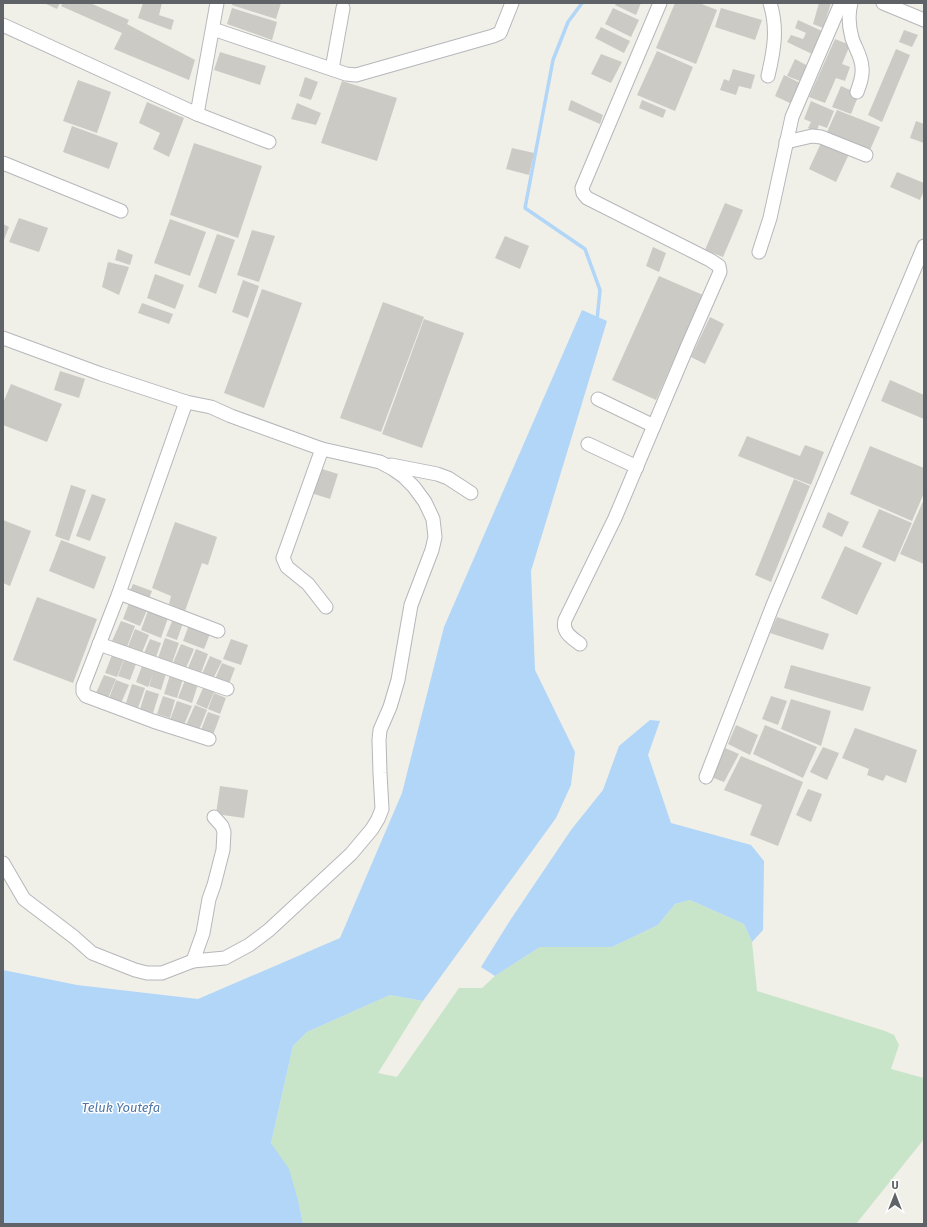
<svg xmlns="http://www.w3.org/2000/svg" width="927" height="1227" viewBox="0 0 927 1227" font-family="'Fira Sans',sans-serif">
	<rect width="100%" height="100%" fill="#f0efe8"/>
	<path fill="#c8e5c9" d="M690 900 744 924 752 942 757 991 885 1031 894 1035 899 1045 891 1069 924 1078V1139L856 1224H303L299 1204 271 1143 293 1046 307 1032 390 995 423 1001 378 1073 397 1077 459 988H482L495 976 540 947H612L658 925 675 904Z"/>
	<g fill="#b1d6f8">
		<path d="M582 310 607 321 531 571 535 670 575 752 571 785 556 818 423 1001 390 995 307 1032 293 1046 271 1143 289 1169 299 1204 303 1224H3V970L77 985 198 999 340 938 402 793 444 627Z"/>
		<path d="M650 720 660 721 648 755 671 823 751 845 764 861 763 930 752 942 744 924 690 900 675 904 658 925 612 947H540L495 976 481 967 511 919 571 830 603 790 619 746Z"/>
	</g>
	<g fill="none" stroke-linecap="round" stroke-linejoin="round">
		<path stroke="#b1d6f8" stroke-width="3.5" d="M582 3 568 22 553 60 525 208 585 249 600 290 597 320"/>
	</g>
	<g fill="#cccac5">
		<path d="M44 3H60L57 9Z"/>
		<path d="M63 3H90L129 20 127 24 195 60 189 80 114 49 122 33 61 6Z"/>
		<path d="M143 3H162L159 15 174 20 171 30 138 18Z"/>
		<path d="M232 3H281L276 19 232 5Z"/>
		<path d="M616 3H641L636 15 615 5Z"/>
		<path d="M675 3H699L717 10 696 64 656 48Z"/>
		<path d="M819 3H831L823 28 813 24Z"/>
		<path d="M232 8 277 22 272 40 227 24Z"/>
		<path d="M613 8 639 20 631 37 605 24Z"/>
		<path d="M721 8 762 20 755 40 715 27Z"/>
		<path d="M798 20 822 31 812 54 787 42 791 35 803 39 806 33 795 28Z"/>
		<path d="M601 27 630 41 624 53 595 38Z"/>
		<path d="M904 30 918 35 912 47 899 42Z"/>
		<path d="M835 39 850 45 842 64 850 67 845 81 836 78 825 103 809 97Z"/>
		<path d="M896 49 910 55 882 122 868 115Z"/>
		<path d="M657 51 693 67 675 111 637 95Z"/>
		<path d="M220 52 266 66 260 85 214 70Z"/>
		<path d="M601 54 622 62 611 83 591 74Z"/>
		<path d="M795 59 808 66 800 81 787 76Z"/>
		<path d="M733 69 755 75 751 89 739 86 736 95 720 90 724 79 729 81Z"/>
		<path d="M784 75 800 83 792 104 775 96Z"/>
		<path d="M305 77 318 82 311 100 299 96Z"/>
		<path d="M78 80 111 92 97 133 63 121Z"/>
		<path d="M342 81 397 98 377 161 321 143Z"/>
		<path d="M841 86 859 94 851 114 832 107Z"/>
		<path d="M571 100 603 115 600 124 568 110Z"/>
		<path d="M642 100 666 110 663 118 639 108Z"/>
		<path d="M811 101 834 111 827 128 819 125 816 132 808 128 811 122 804 119Z"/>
		<path d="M147 102 184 118 169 157 153 149 160 133 139 123Z"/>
		<path d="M297 103 321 113 316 125 291 119Z"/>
		<path d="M837 110 880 127 870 150 827 132Z"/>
		<path d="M916 121 924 124V143L910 138Z"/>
		<path d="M72 126 118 143 109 169 63 152Z"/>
		<path d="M194 143 262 166 238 238 170 215Z"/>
		<path d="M821 143 849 154 836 182 809 169Z"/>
		<path d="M512 148 534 153 529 175 506 169Z"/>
		<path d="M897 172 924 183V191L920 200 890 187Z"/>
		<path d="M725 203 743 210 723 257 705 250Z"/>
		<path d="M19 218 48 228 39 252 9 242Z"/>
		<path d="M170 219 206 232 190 276 154 263Z"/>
		<path d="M3 224 9 227 3 242Z"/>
		<path d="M252 230 275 236 259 282 237 275Z"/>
		<path d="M217 234 235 240 216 294 198 287Z"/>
		<path d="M505 236 529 246 520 269 495 258Z"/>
		<path d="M653 247 666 253 659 272 646 266Z"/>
		<path d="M118 249 133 255 130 265 115 260Z"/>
		<path d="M108 262 129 267 119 295 102 287Z"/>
		<path d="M155 274 184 285 175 309 147 298Z"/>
		<path d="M659 276 703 295 656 400 612 380Z"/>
		<path d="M243 280 259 286 248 318 232 312Z"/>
		<path d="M262 289 302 303 264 408 224 393Z"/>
		<path d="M383 302 424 317 381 432 340 418Z"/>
		<path d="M142 303 173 314 169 324 138 313Z"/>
		<path d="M710 317 724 324 705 364 691 357Z"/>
		<path d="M424 319 464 333 422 448 382 434Z"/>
		<path d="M60 371 85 379 79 398 54 390Z"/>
		<path d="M890 380 924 395V419L881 401Z"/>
		<path d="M11 384 62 404 47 442 3 425V403Z"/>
		<path d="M747 436 800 456 805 445 824 452 811 485 738 456Z"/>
		<path d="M870 446 924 468V493L912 521 850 494Z"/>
		<path d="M319 468 338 474 330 499 311 493Z"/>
		<path d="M794 479 810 486 771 582 755 575Z"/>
		<path d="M71 485 86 490 69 541 55 536Z"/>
		<path d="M92 494 106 499 90 541 76 536Z"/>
		<path d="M924 499V564L900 554Z"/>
		<path d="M879 509 912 523 895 562 862 547Z"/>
		<path d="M828 512 849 522 842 537 822 527Z"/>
		<path d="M3 520 31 531 10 586 3 583Z"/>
		<path d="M175 522 217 537 208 565 202 563 185 611 169 604 171 596 152 588Z"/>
		<path d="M61 540 106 557 94 589 49 571Z"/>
		<path d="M845 546 882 563 857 615 821 598Z"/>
		<path d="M133 584 152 591 148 601 129 593Z"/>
		<path d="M37 597 97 619 73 683 13 660Z"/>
		<path d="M129 603 147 610 140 626 123 619Z"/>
		<path d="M149 608 169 615 161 638 141 630Z"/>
		<path d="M777 617 829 634 823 650 770 633Z"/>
		<path d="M173 619 183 623 177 640 166 636Z"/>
		<path d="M121 621 135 626 127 647 112 641Z"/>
		<path d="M189 625 210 634 204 649 183 641Z"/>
		<path d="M135 629 149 635 141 655 127 649Z"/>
		<path d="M165 638 179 643 172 663 158 658Z"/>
		<path d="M150 639 161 643 156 657 144 653Z"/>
		<path d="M231 639 248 645 241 665 223 659Z"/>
		<path d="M181 644 194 649 186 668 173 663Z"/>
		<path d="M196 649 208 654 201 673 188 668Z"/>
		<path d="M112 655 124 659 117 677 105 673Z"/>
		<path d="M210 656 222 661 213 679 202 674Z"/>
		<path d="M124 660 136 664 130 680 118 676Z"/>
		<path d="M222 663 235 668 229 684 215 679Z"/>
		<path d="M791 665 871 687 863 711 784 688Z"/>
		<path d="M142 666 166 674 161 690 149 686 153 674 148 687 136 682Z"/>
		<path d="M104 675 116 679 108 698 96 693Z"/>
		<path d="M170 675 183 679 177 698 164 694Z"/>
		<path d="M116 680 129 685 121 703 109 698Z"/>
		<path d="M185 680 198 684 192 703 178 698Z"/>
		<path d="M132 684 145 688 138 708 126 703Z"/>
		<path d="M203 688 214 692 207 709 196 704Z"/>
		<path d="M146 690 159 694 153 713 140 709Z"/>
		<path d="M214 693 226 698 220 714 208 709Z"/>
		<path d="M163 696 175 700 170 718 157 714Z"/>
		<path d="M771 696 787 701 778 725 762 719Z"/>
		<path d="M791 699 831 711 821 746 781 729Z"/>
		<path d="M177 701 192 706 184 725 170 720Z"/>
		<path d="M195 705 207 710 199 730 186 725Z"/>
		<path d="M208 712 220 716 213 735 201 730Z"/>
		<path d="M736 725 758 735 750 755 728 744Z"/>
		<path d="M765 725 817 747 803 778 753 754Z"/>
		<path d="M855 728 917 750 906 783 886 775 883 781 867 775 869 769 842 758Z"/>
		<path d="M823 747 839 753 827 780 810 772Z"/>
		<path d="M725 748 739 754 724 782 711 777Z"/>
		<path d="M741 756 803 782 778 846 750 835 762 805 724 790Z"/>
		<path d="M220 786 248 790 244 818 216 814Z"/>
		<path d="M808 789 822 794 811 822 796 815Z"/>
	</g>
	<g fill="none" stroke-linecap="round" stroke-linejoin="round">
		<g stroke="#b5b7bb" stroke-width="15">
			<g id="street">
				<path d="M851 3C848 14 849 27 852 38 855 48 862 57 862 68 863 76 860 84 857 92"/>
				<path d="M883 3 924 20"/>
				<path d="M3 25 197 114 269 142"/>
				<path d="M213 29 346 74 356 75 493 36 500 33 512 3"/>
				<path d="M332 69 343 8"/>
				<path d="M768 76C774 50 778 29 770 3"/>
				<path d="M197 114 217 3"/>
				<path d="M786 142 812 136 821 137 866 155"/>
				<path d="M3 163 121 211"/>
				<path d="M759 252 770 218 792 117 841 3"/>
				<path d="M3 338 101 374 186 402 211 407 231 416 322 449 380 462 393 469 403 476 414 487 425 502 433 519 435 537 432 550 411 605 398 680 390 707 380 730 379 740 380 773 382 809 378 819 372 829 351 854 269 930 249 945 225 958 193 961 203 933 209 899 214 885 223 850 224 832 222 826 214 817"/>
				<path d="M598 399 654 426"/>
				<path d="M186 402 119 593 83 686V692L86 696 153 721 209 739"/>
				<path d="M588 444 637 467"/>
				<path d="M322 449 283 558 287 567 308 584 326 607"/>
				<path d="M391 465 437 474 448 478 471 493"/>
				<path d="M119 593 218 631"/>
				<path d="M99 644 227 689"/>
				<path d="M580 644C571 637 562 632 565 620L615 518 688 345 720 272 719 266 710 260 587 198 583 193 582 188 660 3"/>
				<path d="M706 777 773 605 924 246"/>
				<path d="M3 863 24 899 74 937 92 953 135 970 147 973H162L193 961"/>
			</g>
		</g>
		<use href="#street" stroke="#fff" stroke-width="13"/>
	</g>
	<g text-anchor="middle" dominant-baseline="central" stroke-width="3" stroke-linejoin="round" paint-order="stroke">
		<g font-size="13" font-style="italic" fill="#4d76a9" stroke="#fff">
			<text x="121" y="1107">Teluk Youtefa</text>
		</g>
	</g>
	<rect width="927" height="1227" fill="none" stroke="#5f6267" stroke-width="8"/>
	<g transform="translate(895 1195)" stroke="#ffffff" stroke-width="3" paint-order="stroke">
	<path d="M0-3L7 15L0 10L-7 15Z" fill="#5f6267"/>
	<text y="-6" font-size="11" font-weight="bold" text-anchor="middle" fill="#5f6267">U</text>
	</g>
</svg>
